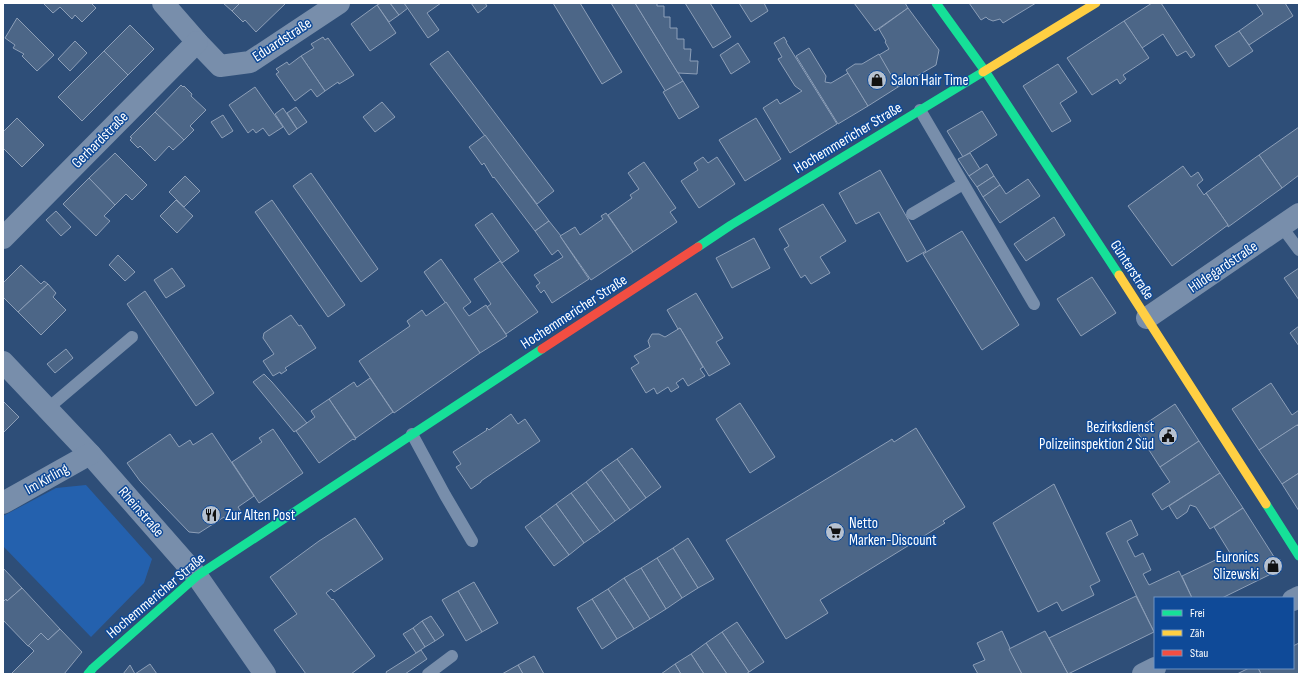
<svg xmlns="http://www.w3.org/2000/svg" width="1302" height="677" viewBox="0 0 1302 677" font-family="'Sofia Sans Condensed',sans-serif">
	<rect width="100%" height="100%" fill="#2e4e78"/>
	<path fill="#2461ae" d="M86 485 152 559 144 583 91 637 3 546V516L56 488Z"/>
	<g fill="#4c6687" stroke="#8d9fb8">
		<path d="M43 3H91L96 8 82 22 75 15 72 19 60 7 53 13Z"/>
		<path d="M223 3H240L232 11Z"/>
		<path d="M240 3H286L256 32 245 20 243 22 232 11Z"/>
		<path d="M381 3H390L399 15 389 22 377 5Z"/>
		<path d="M390 3H404L408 8 399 15Z"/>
		<path d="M404 3H441L427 13 439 30 428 38Z"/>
		<path d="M471 3H485L487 6 478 13Z"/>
		<path d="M553 3H580L622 72 602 84Z"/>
		<path d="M611 3H635L683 81 666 92Z"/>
		<path d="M635 3H657V6H664V17H670V28H677V39H684V49H691L690 61H698L697 74 678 73Z"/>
		<path d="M685 3H710L731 37 713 48Z"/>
		<path d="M739 3H764L768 11 751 22Z"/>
		<path d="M854 3H905L908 8 875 31Z"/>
		<path d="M969 3H1036L1003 23 1000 19 993 21 988 19 986 17 981 20Z"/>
		<path d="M1152 3H1161L1195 55 1191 58 1186 51 1177 56 1163 34 1142 48 1124 21Z"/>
		<path d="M1256 3H1285L1293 16 1249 45 1239 31 1263 14Z"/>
		<path d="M377 5 396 33 370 51 351 24Z"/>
		<path d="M908 8 939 50 936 65 898 87 879 55 889 49 885 42 886 41 879 29Z"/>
		<path d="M17 18 54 55 37 71 22 56 24 54 13 48 15 45 5 38Z"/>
		<path d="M1124 21 1149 58 1123 75 1126 79 1120 84 1117 79 1092 95 1067 58Z"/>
		<path d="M130 25 154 49 128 75 104 51Z"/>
		<path d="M1239 31 1253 51 1229 67 1215 46Z"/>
		<path d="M323 37 325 40 328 38 354 75 339 84 338 82 325 91 301 56 314 48 311 44Z"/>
		<path d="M784 37 787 42H786L837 124 790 153 763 108 777 99 780 104 802 91 795 86 778 59 782 57 774 43Z"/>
		<path d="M75 41 87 53 70 71 58 59Z"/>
		<path d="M738 43 750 62 731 74 720 55Z"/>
		<path d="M809 48 826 76 825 82 831 83 848 73 868 106 838 124 796 56Z"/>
		<path d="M104 51 128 75 82 121 58 97Z"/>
		<path d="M448 51 554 191 537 204 430 64Z"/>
		<path d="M879 54 898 87 868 106 846 70 855 64H862Z"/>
		<path d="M301 56 325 91 317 97 311 89 295 101 276 74 279 72 276 69 287 62 289 65Z"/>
		<path d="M1058 64 1077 92 1060 103 1071 121 1052 132 1023 86Z"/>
		<path d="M683 81 699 107 679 119 663 92Z"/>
		<path d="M181 85 183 87 184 86 192 94 191 96 206 110 190 126 194 130 184 140 155 112Z"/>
		<path d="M255 87 283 127 269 136 263 128 256 133 253 129 248 133 229 105Z"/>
		<path d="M382 102 395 117 375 132 363 117Z"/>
		<path d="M296 107 307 122 297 129 287 113Z"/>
		<path d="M283 108 297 129 289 135 275 114Z"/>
		<path d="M982 111 997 135 963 157 947 131Z"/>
		<path d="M155 112 184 140 173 150 169 146 155 161 140 146 138 148 130 140 132 138 130 137Z"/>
		<path d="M223 115 233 131 222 138 211 122Z"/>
		<path d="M17 118 44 145 22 167 3 148V132Z"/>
		<path d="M756 118 781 159 745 181 719 140Z"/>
		<path d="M1299 127V175L1282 188 1259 155Z"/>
		<path d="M485 135 549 221 535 231 494 177 493 178 484 163 482 165 469 147Z"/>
		<path d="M115 153 147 185 132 200 126 194 115 205 89 178Z"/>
		<path d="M970 153 980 169 969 176 958 159Z"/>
		<path d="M1259 155 1282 188 1228 227V225L1206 193Z"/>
		<path d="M703 157 708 163 717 157 735 184 699 208 681 181 698 170 694 163Z"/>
		<path d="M644 162 676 208 670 212 677 222 633 252 608 215 632 198 630 195 639 189 628 173Z"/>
		<path d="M987 164 994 176 977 187 969 176Z"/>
		<path d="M1183 166 1191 177 1198 172 1203 180 1197 185 1204 195 1206 193 1228 225 1172 266 1128 206Z"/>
		<path d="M880 170 926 251 907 262 879 212 856 224 839 193Z"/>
		<path d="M311 173 378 269 361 282 293 186Z"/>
		<path d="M185 176 200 191 184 207 169 192Z"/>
		<path d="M994 176 1000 185 983 197 977 187Z"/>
		<path d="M89 178 115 205 104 216 110 221 96 236 63 204Z"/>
		<path d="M1028 179 1040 196 1000 223 983 197 1000 185 1006 194Z"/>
		<path d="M176 200 193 216 177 233 160 216Z"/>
		<path d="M272 200 345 305 328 317 255 212Z"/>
		<path d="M823 204 846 241 820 257 830 273 811 284 805 275 801 278 784 249 789 246 779 229Z"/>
		<path d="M56 211 71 227 61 236 46 220Z"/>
		<path d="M492 213 519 251 502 263 475 225Z"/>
		<path d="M606 213 633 252 591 280 560 236 575 227 580 235 603 219 601 216Z"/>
		<path d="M1054 217 1065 235 1026 261 1014 244Z"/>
		<path d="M549 221 561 236H560L589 279 552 303 544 290 541 293 536 286 540 283 534 275 563 257 558 250 552 255 535 231Z"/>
		<path d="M962 231 1019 325 982 350 923 254Z"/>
		<path d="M754 238 770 268 732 288 716 258Z"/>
		<path d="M118 255 135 272 125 281 109 265Z"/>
		<path d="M441 259 471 302 463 308 469 316 486 305 507 336 480 353 424 272Z"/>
		<path d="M500 261 538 312 506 334 487 307 491 304 474 279Z"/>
		<path d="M21 265 41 284 44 281 48 284 18 312 3 297V283Z"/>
		<path d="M172 268 185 286 166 298 154 280Z"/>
		<path d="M1299 268V300L1284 278Z"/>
		<path d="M1092 277 1116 313 1081 336 1057 299Z"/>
		<path d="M48 284 56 293 53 297 66 310 41 335 18 312Z"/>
		<path d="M145 291 214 393 196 406 127 304Z"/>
		<path d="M696 293 723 338 716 342 730 364 709 376 680 328 678 329 667 310Z"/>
		<path d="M446 302 480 353 394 413 359 361 410 326 407 321 422 310 426 316Z"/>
		<path d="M291 315 299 326 301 325 316 348 285 368 287 370 281 374 280 372 273 376 263 361 274 354 263 338 264 333Z"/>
		<path d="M1299 326V346L1290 333Z"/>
		<path d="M680 328 703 367 700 369 705 376 688 386 683 378 676 383 679 387 671 392 668 387 657 394 654 388 646 393 631 368 639 363 634 356 650 347 648 341 652 334H659L665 337Z"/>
		<path d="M66 349 73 358 55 373 47 364Z"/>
		<path d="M264 374 272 382 307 423 294 432 253 382Z"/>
		<path d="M370 378 393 412 356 438 329 399 354 382 357 387Z"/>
		<path d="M1271 383 1292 415 1299 410V424L1259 450 1232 409Z"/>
		<path d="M329 399 356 439 354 440 353 439 319 463 296 431 315 417 311 411Z"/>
		<path d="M3 401 19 417 3 433Z"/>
		<path d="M740 403 775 457 750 473 716 419Z"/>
		<path d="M1175 404 1199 441 1160 467 1136 430Z"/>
		<path d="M511 414 518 424 525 419 540 441 481 481V482L471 489 456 467 461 464 453 452 487 430 486 429 487 428 489 430Z"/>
		<path d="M1297 425 1299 427V473L1282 484 1259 450Z"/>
		<path d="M916 428 965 507 943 521 945 523 820 600 828 613 786 639 726 540 889 441 892 439 894 442Z"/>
		<path d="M273 429 303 473 259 503 232 462 262 442 259 438Z"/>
		<path d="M212 433 254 496 238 507 240 510V513L229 520H226L224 517 199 533 189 532 140 481 127 463 170 434 179 447 190 440 193 445Z"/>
		<path d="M1199 441 1220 473 1162 510 1152 494 1170 482 1160 467Z"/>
		<path d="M632 448 661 487 646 498 617 459Z"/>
		<path d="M617 459 646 498 630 510 601 470Z"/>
		<path d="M601 470 630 510 615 521 586 482Z"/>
		<path d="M1220 473 1243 508 1210 529 1196 507 1190 505 1187 512 1177 519 1169 506Z"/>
		<path d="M1299 473V511L1282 484Z"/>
		<path d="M586 482 615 521 600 532 571 493Z"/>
		<path d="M1054 484 1100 581 1090 586 1094 595 1062 611 1057 602 1038 612 993 523Z"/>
		<path d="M571 493 600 532 584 543 556 504Z"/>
		<path d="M556 504 584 543 569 555 540 516Z"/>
		<path d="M1243 508 1276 560 1273 573 1222 598H1192L1182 576 1230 553 1214 527Z"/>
		<path d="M540 516 569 555 554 566 525 527Z"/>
		<path d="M355 518 383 559 334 592 331 589 326 593 332 600 333 599 375 656 351 674H306L274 630 297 614 270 577 319 541Z"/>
		<path d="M1131 520 1138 535 1127 541 1135 557 1143 553 1151 570 1143 574 1149 585 1179 571 1192 598H1155V631L1154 632 1106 533Z"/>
		<path d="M688 538 714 579 698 588 673 548Z"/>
		<path d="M673 548 698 588 682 598 657 558Z"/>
		<path d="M657 558 682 598 666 609 641 568Z"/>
		<path d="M3 568 22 588 7 601 6 599 3 602Z"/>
		<path d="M641 568 666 609 650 619 624 578Z"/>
		<path d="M624 578 650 619 634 629 608 589Z"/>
		<path d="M474 582 498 623 482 632 458 591Z"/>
		<path d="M22 588 60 629 48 640 41 633 28 646 3 620V602L6 599 7 601Z"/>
		<path d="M608 589 634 629 617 639 592 599Z"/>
		<path d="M458 591 482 632 466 641 442 600Z"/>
		<path d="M1136 596 1154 632 1068 674 1049 638Z"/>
		<path d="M592 599 617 639 602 649 577 608Z"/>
		<path d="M431 616 444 635 435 641 422 621Z"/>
		<path d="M422 621 435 641 425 647 413 628Z"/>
		<path d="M737 622 764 662 749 672 722 632Z"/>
		<path d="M413 628 425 647 416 653 403 634Z"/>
		<path d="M60 629 82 652 64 674H11L34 651 29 646H28L41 633 48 640Z"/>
		<path d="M1002 631 1022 674H978L973 665 985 660 977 643Z"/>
		<path d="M1045 631 1068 674H1022L1009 649Z"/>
		<path d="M722 632 749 672 746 674H727L706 643Z"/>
		<path d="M706 643 727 674H704L691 654Z"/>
		<path d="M1299 643V674H1261L1258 668H1293V646Z"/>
		<path d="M421 650 427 659 405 674H387L386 672Z"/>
		<path d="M691 654 704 674H681L675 664Z"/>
		<path d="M534 656 544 674H523L518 665Z"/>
		<path d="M150 664 157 674H135Z"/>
		<path d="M675 664 681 674H661Z"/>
		<path d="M130 665 135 674H123Z"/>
		<path d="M518 665 523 674H502Z"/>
		<path d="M1249 668H1258L1261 674H1237Z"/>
	</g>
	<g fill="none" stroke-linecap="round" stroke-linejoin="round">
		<g stroke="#788eab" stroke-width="12">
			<path d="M920 110 1034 304"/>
			<path d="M912 214 963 184"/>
			<path d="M1282 227 1299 250"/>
			<path d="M47 409 132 337"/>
			<path d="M412 434 445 495 472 541"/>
			<path d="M428 674 452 656"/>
		</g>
		<g stroke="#788eab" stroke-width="22">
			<path d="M163 3 197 42 220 66 250 62 339 3"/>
			<path d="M3 238 197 42"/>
			<path d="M1147 318 1299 214"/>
			<path d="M3 362 90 454 197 576 265 674"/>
			<path d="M3 503 90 454"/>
			<path d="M1293 600 1299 597"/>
			<path d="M1143 674 1155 668"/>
		</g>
		<g stroke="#16e098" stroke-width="9">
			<path d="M936 3 985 71 1119 275"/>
			<path d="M698 247 731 225 983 72"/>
			<path d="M1266 504 1299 556"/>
			<path d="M88 674 93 668 197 576 542 349"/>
		</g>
		<g stroke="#ffcf43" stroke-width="9">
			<path d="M983 72 1096 3"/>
			<path d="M1119 275 1266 504"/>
		</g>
		<path stroke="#f24e42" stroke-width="9" d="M542 349 698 247"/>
	</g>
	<defs>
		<g id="shop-disc" transform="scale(1)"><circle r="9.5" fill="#b6c1d0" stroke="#0f4a98"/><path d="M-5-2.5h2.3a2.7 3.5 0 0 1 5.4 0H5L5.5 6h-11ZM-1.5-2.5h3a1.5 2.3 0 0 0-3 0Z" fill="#111"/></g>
		<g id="civic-disc" transform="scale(1)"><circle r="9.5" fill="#b6c1d0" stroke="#0f4a98"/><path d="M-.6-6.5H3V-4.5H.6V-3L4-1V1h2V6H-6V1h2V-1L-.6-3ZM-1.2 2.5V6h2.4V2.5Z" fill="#111"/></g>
		<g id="restaurant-disc" transform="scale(1)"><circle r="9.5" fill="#b6c1d0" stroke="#0f4a98"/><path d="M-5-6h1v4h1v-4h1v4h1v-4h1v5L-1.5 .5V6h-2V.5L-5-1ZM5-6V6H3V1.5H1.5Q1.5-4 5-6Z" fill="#111"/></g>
		<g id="supermarket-disc" transform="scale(1)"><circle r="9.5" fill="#b6c1d0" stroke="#0f4a98"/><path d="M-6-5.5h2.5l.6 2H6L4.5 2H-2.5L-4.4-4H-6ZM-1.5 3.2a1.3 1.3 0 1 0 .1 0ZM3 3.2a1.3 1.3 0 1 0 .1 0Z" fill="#111"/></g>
	</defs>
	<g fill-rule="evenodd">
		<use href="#shop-disc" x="877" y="80"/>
		<use href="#civic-disc" x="1168" y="436"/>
		<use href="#restaurant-disc" x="211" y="515"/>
		<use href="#supermarket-disc" x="835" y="532"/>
		<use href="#shop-disc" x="1273" y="566"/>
	</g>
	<g text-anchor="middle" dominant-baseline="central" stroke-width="3" stroke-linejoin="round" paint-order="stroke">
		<g font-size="15" fill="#fff" stroke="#0f4a98">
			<text transform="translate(282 40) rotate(-33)">Eduardstraße</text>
			<text transform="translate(848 138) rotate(-31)">Hochemmericher Straße</text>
			<text transform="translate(100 140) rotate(-45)">Gerhardstraße</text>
			<text transform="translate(1223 267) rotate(-34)">Hildegardstraße</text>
			<text transform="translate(1132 270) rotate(57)">Günterstraße</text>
			<text transform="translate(574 312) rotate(-33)">Hochemmericher Straße</text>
			<text transform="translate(47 479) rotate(-29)">Im Kirling</text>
			<text transform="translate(141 512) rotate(49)">Rheinstraße</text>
			<text transform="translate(156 596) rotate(-40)">Hochemmericher Straße</text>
		</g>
		<g font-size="15" fill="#fff" stroke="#0f4a98" text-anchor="start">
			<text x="891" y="80">Salon Hair Time</text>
			<text x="1154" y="427" text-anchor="end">Bezirksdienst<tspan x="1154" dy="17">Polizeiinspektion 2 Süd</tspan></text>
			<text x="225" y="515">Zur Alten Post</text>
			<text x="849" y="523">Netto<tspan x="849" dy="17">Marken-Discount</tspan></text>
			<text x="1259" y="557" text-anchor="end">Euronics<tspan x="1259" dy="17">Slizewski</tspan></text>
		</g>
	</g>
	<rect width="1302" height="677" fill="none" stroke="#ffffff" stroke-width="8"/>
	<rect x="1154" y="597" width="140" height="72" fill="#0f4a98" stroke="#6f92c1"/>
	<rect x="1162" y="610" width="20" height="6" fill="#16e098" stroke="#6f92c1"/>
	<text x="1190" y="617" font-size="12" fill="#ffffff">Frei</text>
	<rect x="1162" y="630" width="20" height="6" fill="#ffcf43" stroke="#6f92c1"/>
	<text x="1190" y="637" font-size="12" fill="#ffffff">Zäh</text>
	<rect x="1162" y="650" width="20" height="6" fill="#f24e42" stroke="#6f92c1"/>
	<text x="1190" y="657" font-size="12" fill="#ffffff">Stau</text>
</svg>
